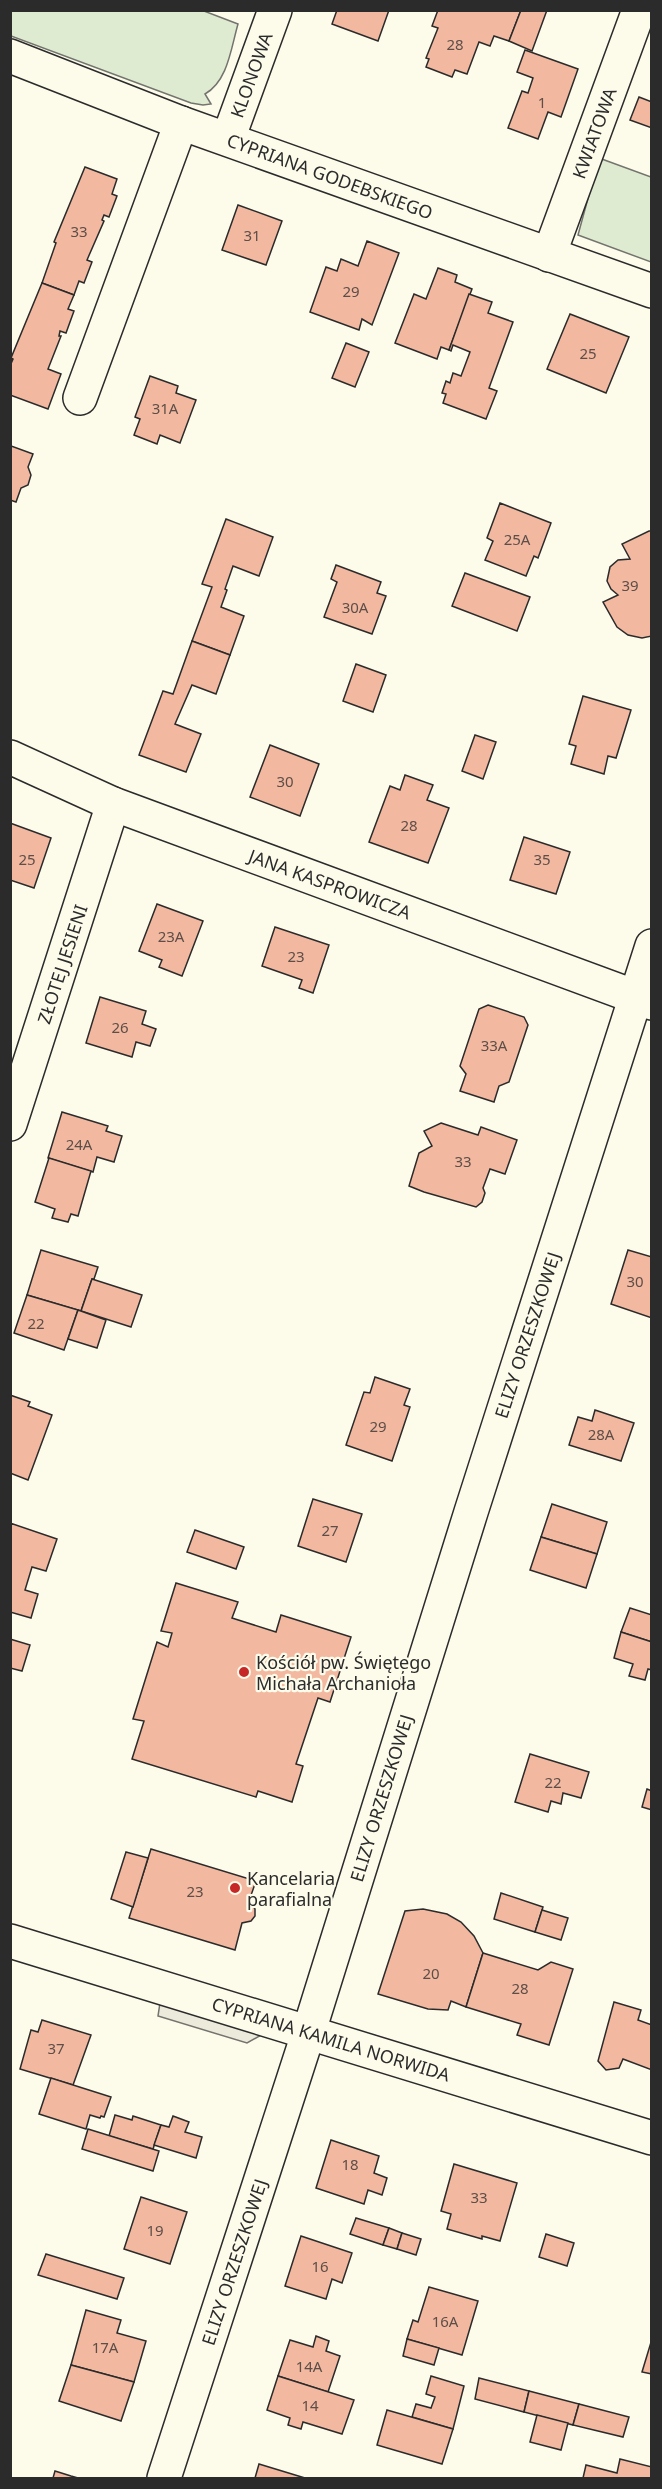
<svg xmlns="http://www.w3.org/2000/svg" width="662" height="2489" viewBox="0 0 662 2489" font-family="'Noto Sans',sans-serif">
	<rect width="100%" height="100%" fill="#fdfbea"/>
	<g fill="#deebd1" stroke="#74746e" stroke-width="1.5">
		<path d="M10 11H204L238 24C231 48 228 81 205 94L211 104 203 105 191 103 11 36Z"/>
		<path d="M599 158 651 177V262L578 235Z"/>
	</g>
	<path fill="#eceadb" stroke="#74746e" stroke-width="1.5" d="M160 2003 263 2034 247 2043 158 2016Z"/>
	<g fill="#f2b8a0" stroke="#2b2b2b" stroke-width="1.5">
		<path d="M337 10H389L378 41 332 24Z"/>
		<path d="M438 10H521L509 41 494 36 490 46 479 42 467 74 455 70 452 77 426 67 429 59 426 58 438 28 432 26Z"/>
		<path d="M521 10H547L532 51 509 41Z"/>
		<path d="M525 50 578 69 561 117 548 112 538 139 508 128 522 91 528 93 533 78 517 72Z"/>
		<path d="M639 97 652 102V128L630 120Z"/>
		<path d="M85 167 117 179 112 194 117 196 109 217 104 215 102 220 104 221 87 260 92 262 84 283 79 281 74 295 42 283 56 243 54 242Z"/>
		<path d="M238 205 282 221 266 265 222 250Z"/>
		<path d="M367 241 399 253 372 325 362 319 359 330 310 312 326 267 337 271 341 259 358 266Z"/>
		<path d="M438 268 457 275 455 282 472 289 449 350 441 347 437 359 395 343 414 294 426 299Z"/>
		<path d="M42 283 74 295 68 309 74 311 66 333 60 331 59 336H61L48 369 61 374 48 409 10 395V366L13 359 11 358Z"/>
		<path d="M469 294 492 302 488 313 513 322 489 388 497 391 486 419 443 403 446 394 442 393 446 381 450 383 453 373 461 376 470 352 453 345 451 351 449 350Z"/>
		<path d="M570 314 629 337 606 393 547 369Z"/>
		<path d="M346 343 369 352 355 387 332 378Z"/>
		<path d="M150 376 178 386 176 393 196 400 180 443 160 435 157 444 134 435 140 419 135 417Z"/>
		<path d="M10 442 11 446 33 454 28 467 31 475 28 485 21 488 16 502 10 500Z"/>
		<path d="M500 503 551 523 538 558 534 556 526 576 485 560 493 541 487 538Z"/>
		<path d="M226 519 273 537 259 576 233 566 225 589 227 590 221 607 244 616 230 655 192 641 212 587 202 584Z"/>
		<path d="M649 531H652V636L642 638 628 635 617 627 603 602 618 595 611 589 607 581 610 567 618 560 630 559 622 544Z"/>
		<path d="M336 565 381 582 377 593 386 596 372 634 324 617 337 582 331 579Z"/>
		<path d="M465 573 530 597 517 631 452 606Z"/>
		<path d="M192 641 230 655 216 694 192 685 175 724 201 734 186 772 139 755 163 691 173 694Z"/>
		<path d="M356 664 386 675 373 712 343 701Z"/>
		<path d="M583 696 631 710 616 758 608 756 604 774 571 764 576 746 569 744Z"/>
		<path d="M475 735 496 742 483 779 462 771Z"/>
		<path d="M270 745 319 764 300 816 250 797Z"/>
		<path d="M405 775 433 785 427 800 449 808 428 863 369 842 390 786 400 790Z"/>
		<path d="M10 823 51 838 34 888 10 880Z"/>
		<path d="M524 837 570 852 556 894 510 880Z"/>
		<path d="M157 904 203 921 182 976 159 967 162 960 139 951Z"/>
		<path d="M275 927 329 945 313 993 299 988 302 980 262 966Z"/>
		<path d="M100 997 146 1011 142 1024 156 1029 150 1046 136 1042 132 1057 86 1043Z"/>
		<path d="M488 1005 524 1017 528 1025 509 1082 499 1086 494 1102 460 1091 466 1074 460 1066 479 1009Z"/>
		<path d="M62 1112 108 1126 106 1131 122 1136 114 1162 97 1157 93 1172 48 1158Z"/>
		<path d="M441 1123 478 1135 481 1127 517 1140 505 1174 490 1169 483 1188 485 1193 482 1202 476 1207 424 1192 409 1186 419 1153 432 1146 424 1131Z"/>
		<path d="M49 1158 91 1171 78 1216 71 1214 68 1222 52 1218 55 1209 35 1202Z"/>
		<path d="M41 1250 98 1267 94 1279H92L81 1311 27 1295Z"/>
		<path d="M628 1250 652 1257V1318L611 1304Z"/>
		<path d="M92 1279 142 1295 131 1327 81 1311Z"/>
		<path d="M27 1295 78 1310 64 1350 14 1333Z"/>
		<path d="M78 1310 106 1320 97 1348 68 1339Z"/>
		<path d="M375 1377 410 1389 404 1405 410 1407 392 1461 346 1445 364 1392 370 1393Z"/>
		<path d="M10 1395 30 1402 28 1406 52 1415 28 1480 10 1473Z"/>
		<path d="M595 1410 634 1423 621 1461 569 1445 578 1417 592 1421Z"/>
		<path d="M313 1499 362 1514 346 1562 298 1546Z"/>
		<path d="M552 1504 607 1522 597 1554 541 1537Z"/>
		<path d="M10 1523 57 1539 46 1571 32 1567 25 1590 38 1594 31 1618 10 1612Z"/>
		<path d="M195 1530 244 1547 236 1569 187 1552Z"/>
		<path d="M541 1537 597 1554 586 1588 530 1570Z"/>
		<path d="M176 1583 238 1602 232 1618 276 1632 281 1615 351 1637 330 1702 318 1698 296 1764 303 1766 292 1802 258 1791 256 1797 132 1759 144 1721 133 1719 157 1642 168 1647 172 1633 161 1631Z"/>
		<path d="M630 1608 652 1615V1642L621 1632Z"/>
		<path d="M621 1632 652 1642V1670L648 1669 645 1680 629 1676 633 1664 614 1658Z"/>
		<path d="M10 1639 30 1645 22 1671 10 1668Z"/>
		<path d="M530 1754 589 1772 581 1798 563 1793 561 1804 551 1801 548 1812 515 1802Z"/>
		<path d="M647 1789 652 1791V1810L642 1807Z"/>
		<path d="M151 1849 256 1881 249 1901 255 1909V1916L251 1921 242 1923 235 1950 129 1918Z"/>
		<path d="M126 1852 148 1858 133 1907 111 1899Z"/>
		<path d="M501 1893 543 1907 535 1932 494 1919Z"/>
		<path d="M423 1909 447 1914 461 1922 474 1936 483 1953 466 2007 451 2001 448 2010 428 2009 378 1994 405 1911Z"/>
		<path d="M542 1910 568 1918 561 1940 535 1932Z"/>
		<path d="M483 1953 538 1970 551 1962 573 1969 549 2045 517 2035 521 2024 466 2007Z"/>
		<path d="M614 2002 641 2010 638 2020 652 2025V2070L623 2059 619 2068 606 2070 598 2061Z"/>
		<path d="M42 2020 91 2035 73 2085 20 2069 31 2030 38 2032Z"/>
		<path d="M51 2078 111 2097 104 2117 101 2116 100 2118 90 2115 86 2129 39 2114Z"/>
		<path d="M115 2115 132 2120 133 2116 161 2125 153 2149 109 2136Z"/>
		<path d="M173 2116 189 2122 185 2132 202 2137 196 2158 154 2145 161 2125 169 2127Z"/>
		<path d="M88 2129 159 2151 153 2171 82 2149Z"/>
		<path d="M331 2140 379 2156 374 2173 387 2178 382 2195 368 2190 364 2204 316 2188Z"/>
		<path d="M454 2164 517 2183 500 2241 482 2236V2239L447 2229 451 2214 441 2211Z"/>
		<path d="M141 2197 187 2212 170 2264 124 2249Z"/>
		<path d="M356 2218 389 2228 383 2245 350 2234Z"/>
		<path d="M389 2228 402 2233 397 2249 383 2245Z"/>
		<path d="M402 2233 421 2239 416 2255 397 2249Z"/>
		<path d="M546 2234 574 2243 567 2266 539 2257Z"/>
		<path d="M301 2236 352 2253 342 2283 332 2279 326 2299 285 2286Z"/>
		<path d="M46 2254 124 2278 117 2299 38 2275Z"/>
		<path d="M429 2287 478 2301 462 2355 407 2339 413 2320 418 2322Z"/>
		<path d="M86 2310 121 2320 117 2333 146 2341 134 2382 71 2365Z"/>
		<path d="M316 2336 329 2341 326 2351 340 2356 328 2392 278 2376 290 2340 313 2347Z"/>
		<path d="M407 2339 439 2348 434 2365 403 2356Z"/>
		<path d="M652 2339V2374L642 2372Z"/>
		<path d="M71 2365 134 2382 121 2421 59 2401Z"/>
		<path d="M278 2376 354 2400 342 2434 303 2422 301 2429 288 2425 290 2418 267 2410Z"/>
		<path d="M431 2376 464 2386 453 2429 412 2417 416 2404 431 2408 435 2397 426 2394Z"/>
		<path d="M479 2378 529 2391 524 2412 475 2399Z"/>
		<path d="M529 2391 579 2404 573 2425 524 2412Z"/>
		<path d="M579 2404 629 2417 623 2437 573 2425Z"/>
		<path d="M387 2410 453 2429 442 2464 377 2445Z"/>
		<path d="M537 2415 568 2423 561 2450 530 2442Z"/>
		<path d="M620 2459 652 2467V2478H583L586 2465 617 2473Z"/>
		<path d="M259 2464 305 2478H255Z"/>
		<path d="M55 2471 71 2476 78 2478H53Z"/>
	</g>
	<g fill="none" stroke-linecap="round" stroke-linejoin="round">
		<g stroke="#2b2b2b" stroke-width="36">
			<g id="minor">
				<path d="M10 56 181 123 652 291"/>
				<path d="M228 139 275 10"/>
				<path d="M549 255 639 10"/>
				<path d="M80 398 181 123"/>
				<path d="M10 757 113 804 652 1003"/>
				<path d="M10 1124 113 804"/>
				<path d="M10 1941 652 2138"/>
				<path d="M164 2478 309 2031 471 1512 652 946"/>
			</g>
		</g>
		<use href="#minor" stroke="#fdfbea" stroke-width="33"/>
	</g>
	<g fill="#c62828" stroke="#fdfbea" stroke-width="2">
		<circle cx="244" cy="1672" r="6"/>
		<circle cx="235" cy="1888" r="6"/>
	</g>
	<g text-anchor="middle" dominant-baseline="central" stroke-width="4.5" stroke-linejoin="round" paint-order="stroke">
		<g font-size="15" fill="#5d4e48">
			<text x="455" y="44">28</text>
			<text x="542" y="102">1</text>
			<text x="79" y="231">33</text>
			<text x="252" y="235">31</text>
			<text x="351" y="291">29</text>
			<text x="588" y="353">25</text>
			<text x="165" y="408">31A</text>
			<text x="517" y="539">25A</text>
			<text x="630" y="585">39</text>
			<text x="355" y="607">30A</text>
			<text x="285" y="781">30</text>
			<text x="409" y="825">28</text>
			<text x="27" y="859">25</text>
			<text x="542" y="859">35</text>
			<text x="171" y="936">23A</text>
			<text x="296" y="956">23</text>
			<text x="120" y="1027">26</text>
			<text x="494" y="1045">33A</text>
			<text x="79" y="1144">24A</text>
			<text x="463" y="1161">33</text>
			<text x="635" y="1281">30</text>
			<text x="36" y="1323">22</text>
			<text x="378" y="1426">29</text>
			<text x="601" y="1434">28A</text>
			<text x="330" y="1530">27</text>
			<text x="553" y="1782">22</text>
			<text x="195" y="1891">23</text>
			<text x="431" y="1973">20</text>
			<text x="520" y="1988">28</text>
			<text x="56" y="2048">37</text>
			<text x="350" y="2164">18</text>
			<text x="479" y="2197">33</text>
			<text x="155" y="2230">19</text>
			<text x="320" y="2266">16</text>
			<text x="445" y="2321">16A</text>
			<text x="105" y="2347">17A</text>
			<text x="309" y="2366">14A</text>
			<text x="310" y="2405">14</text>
		</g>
		<g font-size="18" fill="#2b2b2b" stroke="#fdfbea">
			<text transform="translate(251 75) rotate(-70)">KLONOWA</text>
			<text transform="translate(594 133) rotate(-70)">KWIATOWA</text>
			<text transform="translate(330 176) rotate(20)">CYPRIANA GODEBSKIEGO</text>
			<text transform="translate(330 884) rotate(20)">JANA KASPROWICZA</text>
			<text transform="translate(62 964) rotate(-72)">ZŁOTEJ JESIENI</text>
			<text transform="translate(527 1335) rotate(-72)">ELIZY ORZESZKOWEJ</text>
			<text transform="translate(381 1798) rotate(-73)">ELIZY ORZESZKOWEJ</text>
			<text transform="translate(331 2039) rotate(17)">CYPRIANA KAMILA NORWIDA</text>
			<text transform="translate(234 2262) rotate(-72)">ELIZY ORZESZKOWEJ</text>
		</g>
		<g font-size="18" fill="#2b2b2b" stroke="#fdfbea" text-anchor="start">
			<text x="256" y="1662">Kościół pw. Świętego<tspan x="256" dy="21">Michała Archanioła</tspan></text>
			<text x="247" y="1878">Kancelaria<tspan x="247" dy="21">parafialna</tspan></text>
		</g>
	</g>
	<rect width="662" height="2489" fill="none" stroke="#2b2b2b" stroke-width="24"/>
</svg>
